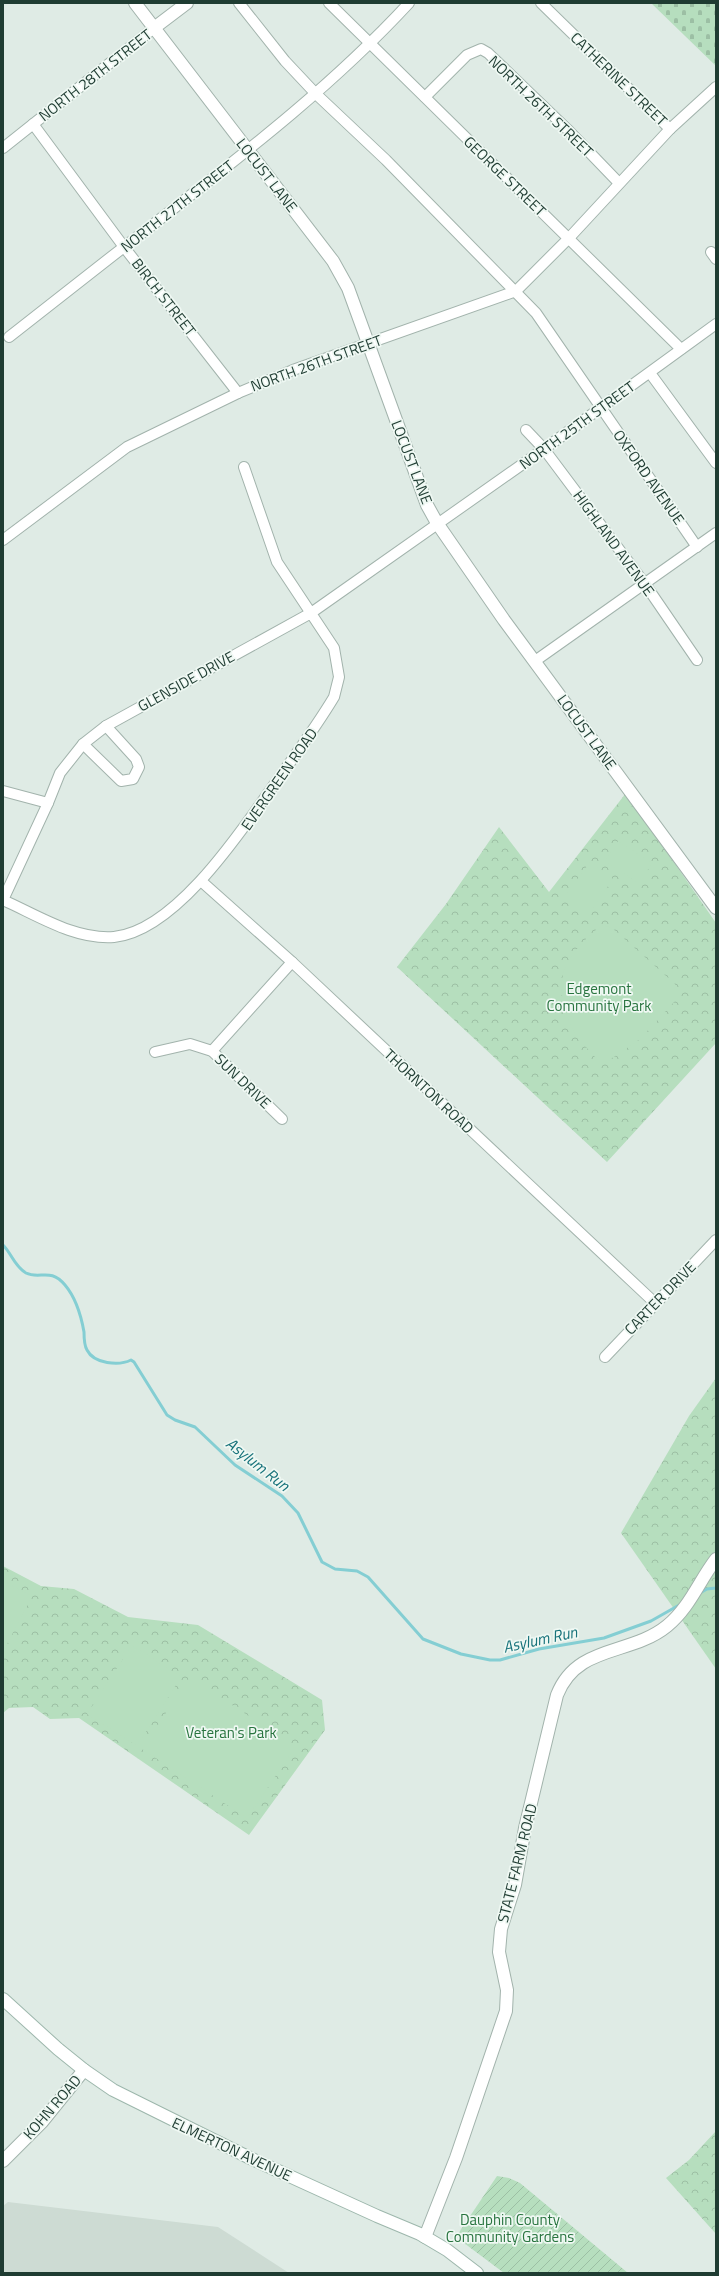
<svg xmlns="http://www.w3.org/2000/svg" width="719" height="2276" viewBox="0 0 719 2276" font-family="'Titillium Web',sans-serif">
	<defs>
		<pattern id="forest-crowns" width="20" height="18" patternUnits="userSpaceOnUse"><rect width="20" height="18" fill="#b6debe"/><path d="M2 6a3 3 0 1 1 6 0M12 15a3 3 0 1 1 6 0" fill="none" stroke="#9cbfa4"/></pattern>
		<pattern id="cemetery-stones" width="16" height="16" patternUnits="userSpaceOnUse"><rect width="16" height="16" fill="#b6debe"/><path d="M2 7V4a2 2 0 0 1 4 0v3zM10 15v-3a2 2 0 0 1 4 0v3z" fill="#9cbfa4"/></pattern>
		<pattern id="garden-furrows" width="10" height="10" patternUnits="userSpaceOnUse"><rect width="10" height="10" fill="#b6debe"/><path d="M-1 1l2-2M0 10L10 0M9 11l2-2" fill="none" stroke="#9cbfa4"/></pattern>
	</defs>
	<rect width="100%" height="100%" fill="#dfebe5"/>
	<path fill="#cddbd3" d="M8 2202 218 2227 289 2273H3V2206Z"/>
	<g fill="url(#forest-crowns)">
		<path d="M626 793 716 923V1043L607 1162 397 967 446 904 499 827 549 892Z"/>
		<path d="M716 1378V1669L621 1533 689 1416Z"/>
		<path d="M3 1566 41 1586 74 1589 128 1617 198 1625 322 1700 325 1730 249 1835 79 1718 50 1719 33 1707 9 1708 3 1713Z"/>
		<path d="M716 2131V2234L666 2178 689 2160Z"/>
	</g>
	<path fill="url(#cemetery-stones)" d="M651 3H716V66Z"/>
	<path fill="url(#garden-furrows)" d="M497 2176 509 2178 520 2183 628 2273H504L464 2243 458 2234Z"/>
	<g fill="#b6debe">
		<path d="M618 841 652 863 639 884 605 861Z"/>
		<path d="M590 862 613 879 589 914 565 896Z"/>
		<path d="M602 925 612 928 675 984V1001L640 1039 602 1065C595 1056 586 1048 579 1039 567 1023 558 996 563 975 567 956 587 937 602 925Z"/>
		<path d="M3 1581 32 1596 3 1652Z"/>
		<path d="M132 1645 181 1677 137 1746 87 1714Z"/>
		<path d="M190 1677 295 1747 247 1818 142 1749Z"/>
	</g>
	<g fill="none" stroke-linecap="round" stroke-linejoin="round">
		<g stroke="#84ced3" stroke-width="3">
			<path d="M3 1245C12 1254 14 1266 26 1273 40 1280 50 1267 65 1285 76 1298 81 1315 84 1332 84 1338 84 1345 87 1350 94 1364 119 1366 131 1360L134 1362 167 1415 175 1420 195 1427 235 1465 282 1496 298 1513 322 1562 335 1569 357 1571 368 1577 423 1639 461 1654 490 1660H500L539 1649 604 1638 651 1621 681 1604"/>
			<path d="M700 1593 707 1589 716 1588"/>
		</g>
		<g stroke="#a2b3ac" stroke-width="12">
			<g id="minor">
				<path d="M239 3 285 61 316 94 386 160 536 313 697 547"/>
				<path d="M329 3 681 349"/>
				<path d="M541 3 670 129"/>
				<path d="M425 97 467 55 481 49 488 53 567 129 619 183"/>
				<path d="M33 124 124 247 238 393"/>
				<path d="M3 148 154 28"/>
				<path d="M711 252 716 259"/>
				<path d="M9 337C61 296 112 256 164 216 250 149 335 83 409 3"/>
				<path d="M650 373 716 463"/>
				<path d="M526 430 544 449 645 584 697 660"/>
				<path d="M244 467 277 562 334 648 339 677 334 697C316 727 296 754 276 782 242 830 176 931 114 937 75 940 37 915 3 900L48 803 60 773 83 744 106 726 311 613 544 449 716 324"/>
				<path d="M3 540 127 447 238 393 293 370 516 291 569 238 670 129 716 87"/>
				<path d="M535 661 716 533"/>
				<path d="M83 744 121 781 133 779 139 767 136 759 106 726"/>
				<path d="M3 791 48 803"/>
				<path d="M201 881 292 962 655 1303"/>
				<path d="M212 1051 292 962"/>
				<path d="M155 1052 190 1044 212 1051 282 1119"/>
				<path d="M605 1357 716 1240"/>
			</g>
		</g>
		<g stroke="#a2b3ac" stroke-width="14">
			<g id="tertiary">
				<path d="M135 3 333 261 348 288 427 505 437 523 504 620 716 908"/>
				<path d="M154 28 187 3"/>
				<path d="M3 2161 42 2122 84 2070"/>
				<path d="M425 2237 456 2158 506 2011 507 1990 499 1952 501 1929 515 1885 525 1828 557 1695C577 1644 630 1656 667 1626 690 1607 699 1581 716 1559"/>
			</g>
		</g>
		<g stroke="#9db7ac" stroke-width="14">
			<path id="secondary" d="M3 1999 58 2049 84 2070 113 2090 250 2158 377 2216 420 2234 447 2250 477 2273"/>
		</g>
		<use href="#minor" stroke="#fff" stroke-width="10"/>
		<use href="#tertiary" stroke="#fff" stroke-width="12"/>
		<use href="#secondary" stroke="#fff" stroke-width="12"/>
	</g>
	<g text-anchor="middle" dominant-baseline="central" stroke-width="3.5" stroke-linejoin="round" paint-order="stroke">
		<g font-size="15" fill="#1f3c32" stroke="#eff8f3">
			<text transform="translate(95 75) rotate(-38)">NORTH 28TH STREET</text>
			<text transform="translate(619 79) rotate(44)">CATHERINE STREET</text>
			<text transform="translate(541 106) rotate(44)">NORTH 26TH STREET</text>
			<text transform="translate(267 175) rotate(52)">LOCUST LANE</text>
			<text transform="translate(505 176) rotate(44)">GEORGE STREET</text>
			<text transform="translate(177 206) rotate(-38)">NORTH 27TH STREET</text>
			<text transform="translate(164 297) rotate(52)">BIRCH STREET</text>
			<text transform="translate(316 363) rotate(-20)">NORTH 26TH STREET</text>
			<text transform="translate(577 425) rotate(-36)">NORTH 25TH STREET</text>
			<text transform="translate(412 462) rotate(69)">LOCUST LANE</text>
			<text transform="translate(649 477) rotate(55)">OXFORD AVENUE</text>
			<text transform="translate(614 543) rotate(54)">HIGHLAND AVENUE</text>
			<text transform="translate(186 681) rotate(-29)">GLENSIDE DRIVE</text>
			<text transform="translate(587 732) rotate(54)">LOCUST LANE</text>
			<text transform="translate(279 779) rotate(-55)">EVERGREEN ROAD</text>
			<text transform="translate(243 1081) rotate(44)">SUN DRIVE</text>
			<text transform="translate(429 1091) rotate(43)">THORNTON ROAD</text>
			<text transform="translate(660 1298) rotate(-46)">CARTER DRIVE</text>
			<text transform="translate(517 1863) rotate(-76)">STATE FARM ROAD</text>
			<text transform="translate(52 2107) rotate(-49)">KOHN ROAD</text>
			<text transform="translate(232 2149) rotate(25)">ELMERTON AVENUE</text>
		</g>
		<g font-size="15" fill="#28743f" stroke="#eff8f3">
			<text x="599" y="988">Edgemont<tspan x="599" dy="17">Community Park</tspan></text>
			<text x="231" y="1732">Veteran's Park</text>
			<text x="510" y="2219">Dauphin County<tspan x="510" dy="17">Community Gardens</tspan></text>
		</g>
		<g font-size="16" font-style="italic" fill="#17727a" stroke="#eff8f3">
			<text transform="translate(258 1464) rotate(38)">Asylum Run</text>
			<text transform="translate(540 1639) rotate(-12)">Asylum Run</text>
		</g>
	</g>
	<rect width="719" height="2276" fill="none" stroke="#1f3c32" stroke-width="8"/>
</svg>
